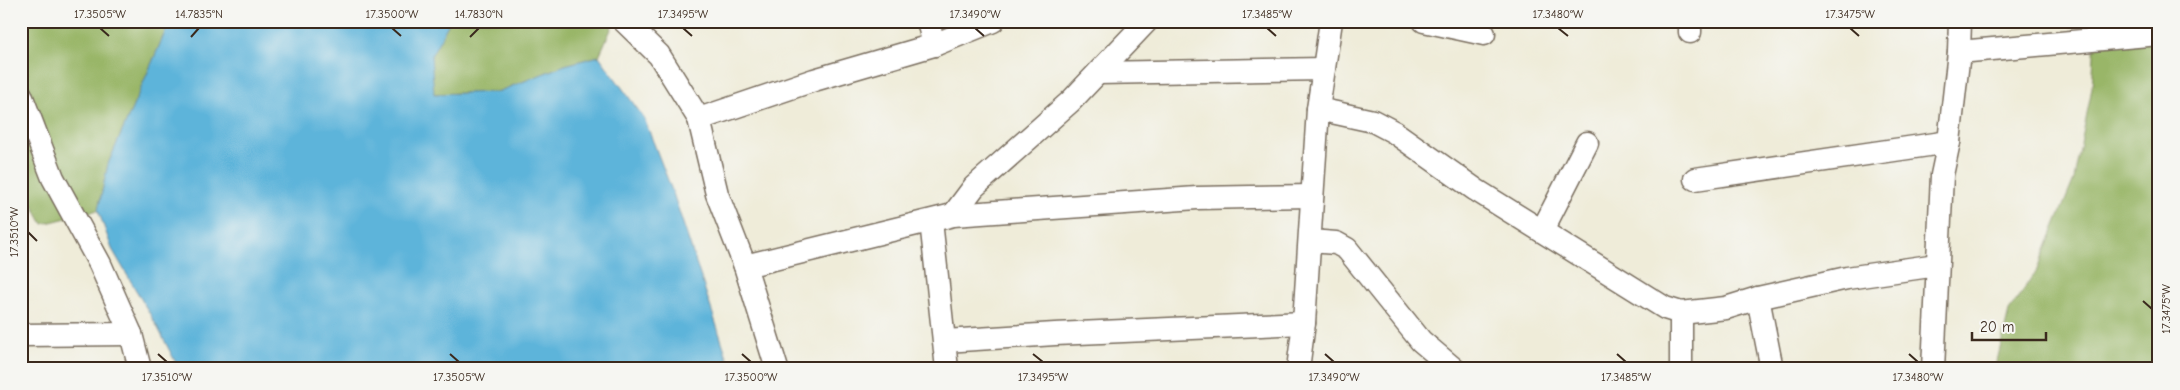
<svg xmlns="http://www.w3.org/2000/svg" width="2180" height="390" viewBox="0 0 2180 390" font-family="'Comic Neue',sans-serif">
	<rect width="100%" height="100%" fill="#f6f6f2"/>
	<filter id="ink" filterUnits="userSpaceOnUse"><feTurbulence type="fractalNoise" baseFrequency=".02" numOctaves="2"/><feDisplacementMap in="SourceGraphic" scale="10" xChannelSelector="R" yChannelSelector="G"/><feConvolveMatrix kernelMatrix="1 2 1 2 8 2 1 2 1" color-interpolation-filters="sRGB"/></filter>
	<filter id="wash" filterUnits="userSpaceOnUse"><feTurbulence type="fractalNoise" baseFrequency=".0096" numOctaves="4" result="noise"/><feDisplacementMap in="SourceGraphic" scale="20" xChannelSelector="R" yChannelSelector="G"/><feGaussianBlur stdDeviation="1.12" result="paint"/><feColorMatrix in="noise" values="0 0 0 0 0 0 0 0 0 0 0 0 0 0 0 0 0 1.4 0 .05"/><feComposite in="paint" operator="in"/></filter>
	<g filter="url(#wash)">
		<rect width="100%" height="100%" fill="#efecd9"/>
		<g fill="#99b668" stroke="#6a7043">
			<path d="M21 21H170L108 164 98 210 43 224 21 184Z"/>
			<path d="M450 21H609L612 27 599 56 565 65 497 92 433 94 431 56Z"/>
			<path d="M2096 21H2159V369H1998L1997 361 2009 311 2036 272 2074 179 2092 88Z"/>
		</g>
		<path fill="#5db4da" stroke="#4c6f7c" d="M170 21H450L431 56 434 94 497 92 565 65 599 56 644 118 673 193 731 369H179L158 328 112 249 98 210 108 164Z"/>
	</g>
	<g filter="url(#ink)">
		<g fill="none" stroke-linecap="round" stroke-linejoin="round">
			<g stroke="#7a6e5f" stroke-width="25">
				<g id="street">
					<path d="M624 21 659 55 699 119 717 194 745 266"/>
					<path d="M928 21 934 45"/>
					<path d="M1424 21 1484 34"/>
					<path d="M1690 32V21"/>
					<path d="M1959 52 2159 34"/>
					<path d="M1098 73 1324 69"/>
					<path d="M21 95 53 178 100 264 131 334 140 369"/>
					<path d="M1318 109 1373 121 1394 132 1476 190 1665 308 1681 313 1726 308 1758 298 1847 278 1937 265"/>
					<path d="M699 119 814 80 934 45 993 21"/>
					<path d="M1695 179 1949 142"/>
					<path d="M953 215 974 187 1071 101 1147 21"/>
					<path d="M931 221 947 369"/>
					<path d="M1542 231 1587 143"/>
					<path d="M1310 241 1336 243 1347 249 1421 341 1454 369"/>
					<path d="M1758 298 1772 369"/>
					<path d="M1681 313V369"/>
					<path d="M21 335 131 334"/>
					<path d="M945 341 1055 334 1304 323"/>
					<path d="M777 369 745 266 953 215 1197 198 1312 196"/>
					<path d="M1298 369 1304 323 1318 109 1331 21"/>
					<path d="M1933 369 1942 175 1949 142 1959 52 1960 21"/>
				</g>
			</g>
			<use href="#street" stroke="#fff" stroke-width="22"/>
		</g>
	</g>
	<path fill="none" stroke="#3b2a1e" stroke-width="2" d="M100 28 109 36M392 28 401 36M683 28 692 36M975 28 984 36M1267 28 1276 36M1558 28 1568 36M1850 28 1859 36M191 37 199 28M470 37 479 28M28 232 37 241M2143 301 2152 309M158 354 167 362M450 354 459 362M742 354 751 362M1033 354 1043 362M1325 354 1334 362M1617 354 1626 362M1909 354 1918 362"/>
	<rect width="2180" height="390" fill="none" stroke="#f6f6f2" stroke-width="55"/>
	<path d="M1972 332v8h74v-8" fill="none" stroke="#3b2a1e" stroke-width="2.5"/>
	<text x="1980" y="332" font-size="15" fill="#3b2a1e" stroke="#f6f6f2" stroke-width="4" paint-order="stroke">20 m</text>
	<rect x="28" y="28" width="2124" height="334" fill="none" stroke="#3b2a1e" stroke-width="2"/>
	<g font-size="12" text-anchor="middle" fill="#3b2a1e">
		<text x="100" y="18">17.3505°W</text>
		<text x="199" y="18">14.7835°N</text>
		<text x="392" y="18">17.3500°W</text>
		<text x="479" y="18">14.7830°N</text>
		<text x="683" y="18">17.3495°W</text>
		<text x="975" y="18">17.3490°W</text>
		<text x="1267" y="18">17.3485°W</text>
		<text x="1558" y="18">17.3480°W</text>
		<text x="1850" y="18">17.3475°W</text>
		<text transform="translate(14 232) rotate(-90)" y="4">17.3510°W</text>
		<text transform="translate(2166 309) rotate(-90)" y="4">17.3475°W</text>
		<text x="167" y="381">17.3510°W</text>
		<text x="459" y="381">17.3505°W</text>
		<text x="751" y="381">17.3500°W</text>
		<text x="1043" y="381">17.3495°W</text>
		<text x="1334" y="381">17.3490°W</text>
		<text x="1626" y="381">17.3485°W</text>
		<text x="1918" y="381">17.3480°W</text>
	</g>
</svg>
